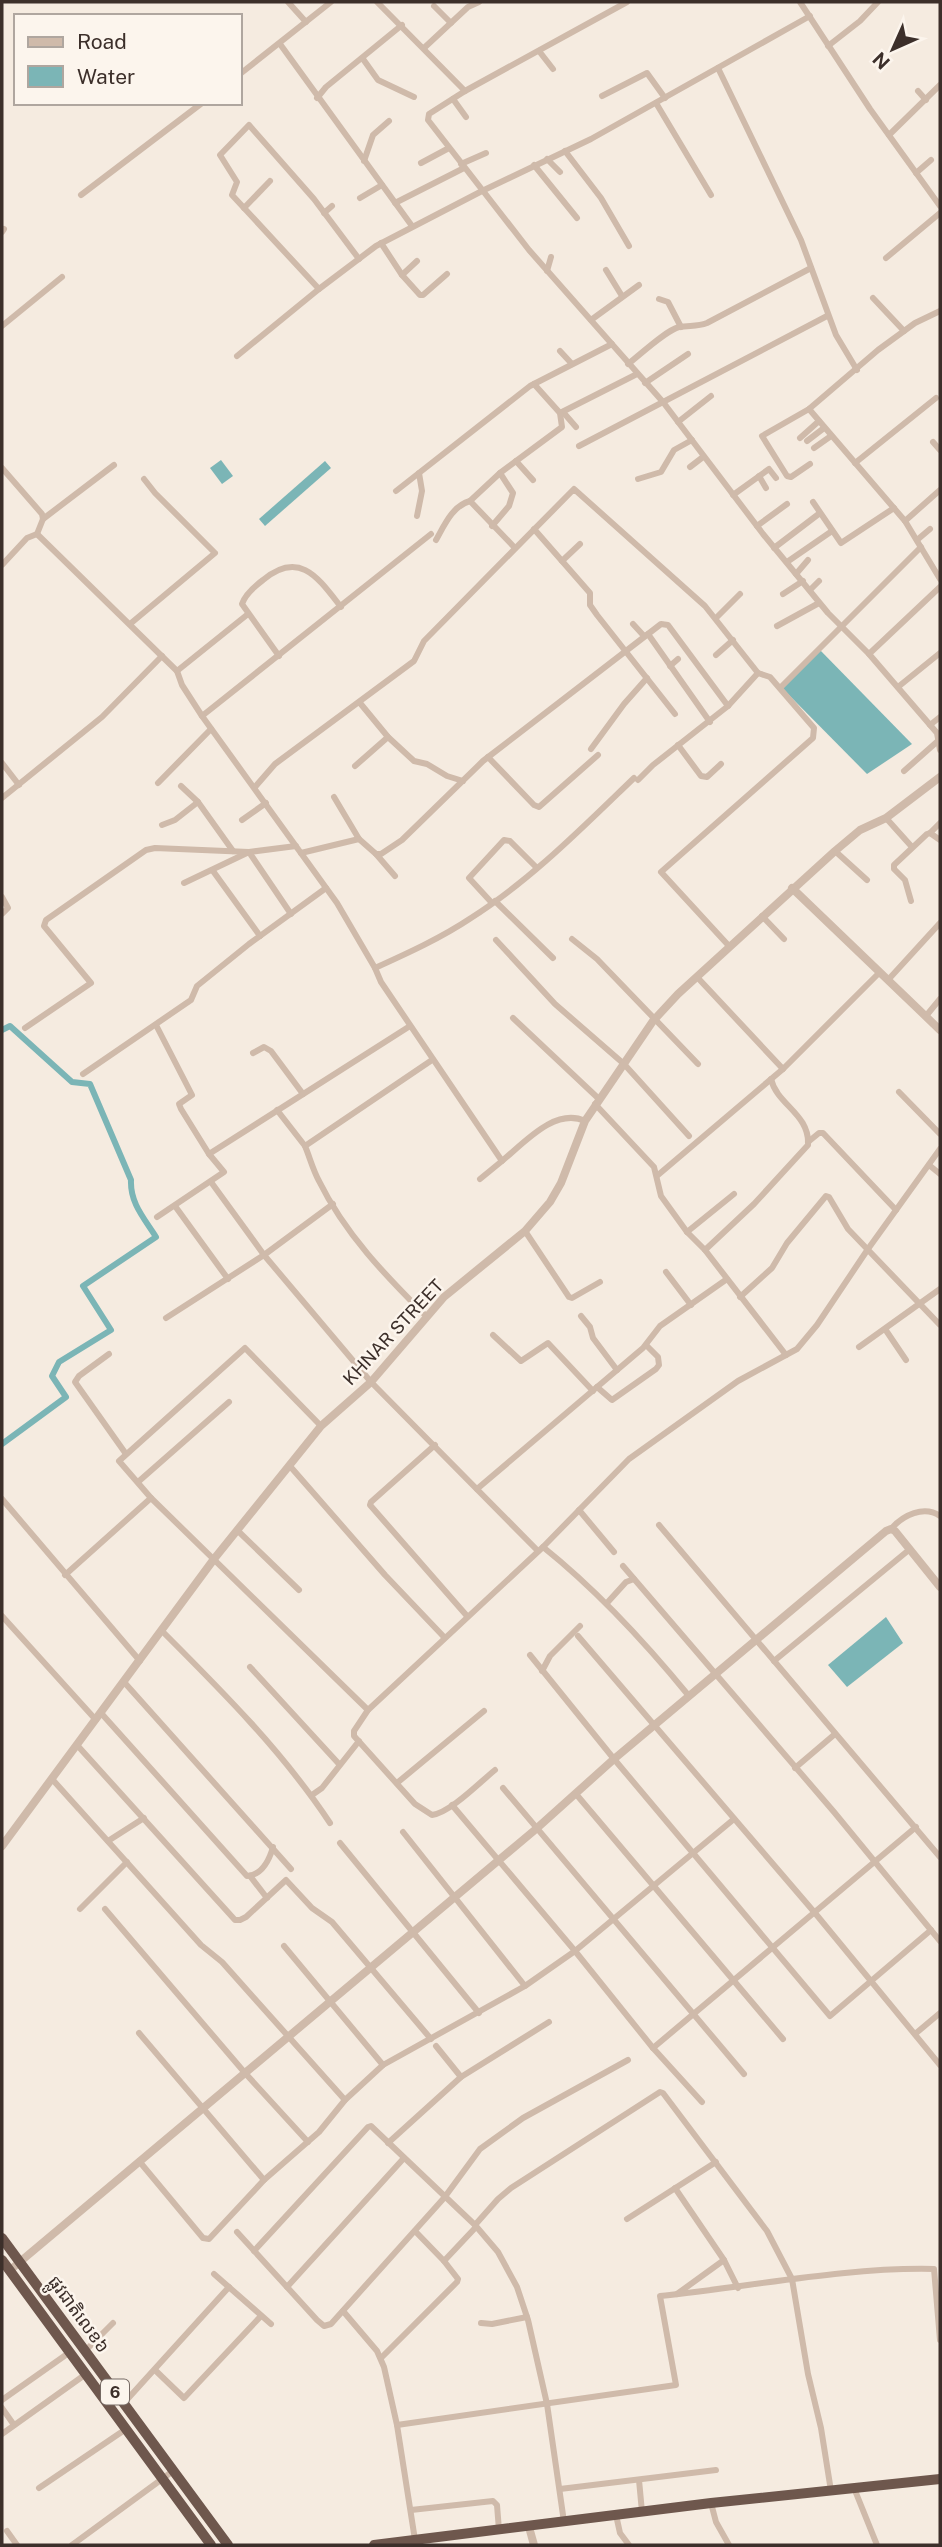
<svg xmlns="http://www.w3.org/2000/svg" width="942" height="2547" viewBox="0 0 942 2547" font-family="'Public Sans','Noto Sans Khmer',sans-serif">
	<rect width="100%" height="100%" fill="#f5ebe0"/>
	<g fill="#7bb5b6">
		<path d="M221 460 233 476 222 484 210 468Z"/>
		<path d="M325 461 331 468 265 526 259 519Z"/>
		<path d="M819 649 912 744 867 774 782 688Z"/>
		<path d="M886 1617 903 1643 847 1687 828 1665Z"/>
	</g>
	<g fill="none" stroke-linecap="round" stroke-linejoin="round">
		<path stroke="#7bb5b6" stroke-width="6" d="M2 1030 10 1026 72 1082 90 1084 131 1180C130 1203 144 1218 156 1237L83 1286 111 1330 59 1362 52 1376 66 1397 2 1444"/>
		<g stroke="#cfbaaa" stroke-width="6">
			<path d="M288 2 306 22"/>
			<path d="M377 2 465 91 429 114 428 120 529 250 663 402 763 534 828 613 869 654 937 733 940 750"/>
			<path d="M800 2 870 109 940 206"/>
			<path d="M434 6 451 23"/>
			<path d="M280 44 412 226"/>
			<path d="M828 46 860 21 878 2"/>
			<path d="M424 48 468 7 479 2"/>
			<path d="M539 51 553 69"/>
			<path d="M363 59 378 80 414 97"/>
			<path d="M718 68 801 240 836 335 857 370"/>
			<path d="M240 74 331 2"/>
			<path d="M465 91 627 2"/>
			<path d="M918 91 926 100"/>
			<path d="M602 96 647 73 665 98"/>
			<path d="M317 98 326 87 402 25"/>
			<path d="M453 99 466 117"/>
			<path d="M656 103 711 195"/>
			<path d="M889 135 940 85"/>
			<path d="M565 151 601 198 629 246"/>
			<path d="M547 159 560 172"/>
			<path d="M364 161 373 135 389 121"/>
			<path d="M421 163 449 148"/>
			<path d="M461 164 486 153"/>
			<path d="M534 165 577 218"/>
			<path d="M916 173 931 160"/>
			<path d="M81 195 202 103"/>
			<path d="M360 198 382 185"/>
			<path d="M395 203 464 168"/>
			<path d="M244 208 270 181"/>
			<path d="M324 213 332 206"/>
			<path d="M2 232 4 229"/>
			<path d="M381 243 402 275 420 295H423L447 274"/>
			<path d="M886 258 940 213"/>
			<path d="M606 270 622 296"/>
			<path d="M547 271 551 257"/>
			<path d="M402 275 417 261"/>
			<path d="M319 289 232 195 237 182 220 155 249 125 314 199 359 259"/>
			<path d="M873 298 904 331"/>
			<path d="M659 299 668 302 681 327"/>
			<path d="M591 320 639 285"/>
			<path d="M2 326 62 277"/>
			<path d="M560 351 572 364"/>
			<path d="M237 356 319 289 376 246 482 191 591 139 810 16"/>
			<path d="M628 364C641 354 665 331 679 327 689 325 697 327 707 323L811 268"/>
			<path d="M645 383 688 354"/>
			<path d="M809 409 905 521 940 579"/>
			<path d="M563 412 576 427"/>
			<path d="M560 413 637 374"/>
			<path d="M678 422 711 396"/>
			<path d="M800 438 819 421"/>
			<path d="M807 441 824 428"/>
			<path d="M933 442 940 450"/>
			<path d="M579 446 827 316"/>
			<path d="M814 448 831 436"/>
			<path d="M516 461 533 480"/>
			<path d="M855 463 936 398"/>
			<path d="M810 464 791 477 787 476 762 436 809 409 878 350 915 323 940 311"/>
			<path d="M690 467 703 457"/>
			<path d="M2 468 42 514 43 519 37 534"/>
			<path d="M759 476 766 488"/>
			<path d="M638 479 661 472 674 450 692 440"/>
			<path d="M396 491 530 386 612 344"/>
			<path d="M733 495 769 469 776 478"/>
			<path d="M813 502 841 543 894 508"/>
			<path d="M417 516 422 491 419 473"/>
			<path d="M43 519 114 465"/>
			<path d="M905 521 940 490"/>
			<path d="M492 526 509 506 513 493 500 473"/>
			<path d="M757 526 787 504"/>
			<path d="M534 529 590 593V605L597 615 675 714"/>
			<path d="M37 534 177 671 182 685 202 716 337 903 375 968 381 982 502 1161C524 1143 555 1107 585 1121"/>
			<path d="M436 540C444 526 452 506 470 501"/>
			<path d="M917 540 930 529"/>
			<path d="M515 548 470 501 500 473 562 427 560 413 534 384"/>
			<path d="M774 548 820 513"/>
			<path d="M562 561 580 544"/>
			<path d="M787 562 832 531"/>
			<path d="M2 565 27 538 37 534"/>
			<path d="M796 574 808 560"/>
			<path d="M810 590 819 581"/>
			<path d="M783 594 803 581"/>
			<path d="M716 618 740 594"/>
			<path d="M130 624 215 553 155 493 144 479"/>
			<path d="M633 624 644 636"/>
			<path d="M777 626 819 603"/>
			<path d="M648 634 710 722"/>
			<path d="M869 654 940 587"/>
			<path d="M716 655 733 640"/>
			<path d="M279 656 242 604C245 595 255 586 263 580 300 549 319 579 341 607"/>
			<path d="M670 666 678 659"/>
			<path d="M177 671 248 614"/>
			<path d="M898 687 940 653"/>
			<path d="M780 688 921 547"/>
			<path d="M360 703 388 737 414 761 427 764 447 776 463 781"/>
			<path d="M202 716 431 534"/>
			<path d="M930 725 940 717"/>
			<path d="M678 745 701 776 707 777 721 764"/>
			<path d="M591 749 624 704 647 678"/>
			<path d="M488 757 534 805 539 807 598 755"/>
			<path d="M2 763 19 785"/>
			<path d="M355 766 388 737"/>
			<path d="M904 771 939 740"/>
			<path d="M638 780 653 765 728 706 758 673"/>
			<path d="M158 783 211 729"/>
			<path d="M181 786 198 802 233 851"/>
			<path d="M255 787 275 764 414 661 424 641 574 489 705 606 758 673 770 677 814 728 813 738 661 872 729 946"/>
			<path d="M334 797 359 839 376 854H381L402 840 483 761 661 624 668 625 728 706"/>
			<path d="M2 798 102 717 162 656"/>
			<path d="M886 818 912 847"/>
			<path d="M242 820 266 803"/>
			<path d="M162 825 175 820 198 802"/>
			<path d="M930 833 940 823"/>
			<path d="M835 851 867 880"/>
			<path d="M301 853 359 839"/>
			<path d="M376 854 395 876"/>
			<path d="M213 871 260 936"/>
			<path d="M184 883 249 852 296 846"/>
			<path d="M2 897 8 908 2 914"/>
			<path d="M495 901 553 958"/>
			<path d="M911 901 905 880 894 869V865L927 834 930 833 940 840"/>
			<path d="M492 903 469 878 504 840 510 841 537 868"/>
			<path d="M762 916 784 939"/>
			<path d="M572 939 597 959 698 1064"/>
			<path d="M496 940 555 1004 624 1064 689 1136"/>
			<path d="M375 968C408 953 441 938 471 918 531 880 583 827 634 778"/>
			<path d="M697 977 783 1069"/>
			<path d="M888 980 940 923"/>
			<path d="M926 1016 940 999"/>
			<path d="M513 1018 599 1099"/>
			<path d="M156 1025 192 1095 179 1104 181 1109 209 1154 224 1172 157 1217"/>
			<path d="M25 1028 91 983 44 926 46 920 146 850 155 848 249 852 291 914"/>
			<path d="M253 1053 264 1047 271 1051 303 1094"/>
			<path d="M83 1074 191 1000 197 986 249 944 326 888"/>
			<path d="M899 1092 940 1134"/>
			<path d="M595 1104 654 1167 661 1196 687 1232 705 1250 786 1355"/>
			<path d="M277 1110 305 1146"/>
			<path d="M808 1142 819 1133H823L896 1210"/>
			<path d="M209 1154 410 1026"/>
			<path d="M929 1165 940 1174"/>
			<path d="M658 1175 783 1069 880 972"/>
			<path d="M480 1179 502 1161"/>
			<path d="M211 1182 264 1255 371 1382 538 1551"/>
			<path d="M175 1206 228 1279"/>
			<path d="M525 1231 569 1297 572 1298 600 1282"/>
			<path d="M687 1232 734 1194"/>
			<path d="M705 1250 754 1204 808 1145C810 1114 777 1105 771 1079"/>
			<path d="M666 1272 691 1305"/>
			<path d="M740 1297 772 1268 787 1243 826 1196 829 1197 848 1229 940 1325"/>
			<path d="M426 1316C386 1276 345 1234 319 1181 313 1170 310 1158 305 1146L432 1060"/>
			<path d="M581 1316 590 1327 593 1338 617 1370"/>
			<path d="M166 1318 264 1255 333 1204"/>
			<path d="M885 1329 906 1360"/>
			<path d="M493 1335 521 1361 548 1343 593 1391"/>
			<path d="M859 1347 940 1289"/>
			<path d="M109 1354 79 1376 75 1382 126 1454"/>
			<path d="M597 1387 612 1400 656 1369 659 1365 658 1357 646 1345"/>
			<path d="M321 1426 245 1348 119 1461 151 1498 368 1710"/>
			<path d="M435 1445 371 1502 370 1505 467 1616"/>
			<path d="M289 1465 385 1575 444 1637"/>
			<path d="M138 1482 229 1402"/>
			<path d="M477 1489 643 1348 660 1326 727 1279"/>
			<path d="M2 1499 140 1661"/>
			<path d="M579 1510 614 1552"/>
			<path d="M659 1525 940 1857"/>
			<path d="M891 1529C903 1515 924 1505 940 1516"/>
			<path d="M237 1530 299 1590"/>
			<path d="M543 1547C598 1591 644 1641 689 1696"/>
			<path d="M623 1566 834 1812 940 1941"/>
			<path d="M65 1575 151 1498"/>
			<path d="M607 1603 626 1582 634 1579"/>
			<path d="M2 1616 96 1720"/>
			<path d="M162 1631C222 1691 283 1752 330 1823"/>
			<path d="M578 1636 815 1913 940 2065"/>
			<path d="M530 1655 614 1759 830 2016 931 1930"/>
			<path d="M774 1661 910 1549"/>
			<path d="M250 1667 339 1764"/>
			<path d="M542 1671 550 1656 580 1626"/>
			<path d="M124 1682 291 1869"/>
			<path d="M101 1713 247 1876C262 1875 269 1861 273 1847"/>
			<path d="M77 1745 235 1920H240L246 1917 286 1880 312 1908 332 1922 431 2039"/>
			<path d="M795 1768 835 1734"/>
			<path d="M495 1770C480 1782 450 1813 432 1815L415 1804 354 1736V1731L368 1710 543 1547 629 1459 738 1381 797 1349 817 1325 868 1249 940 1149"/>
			<path d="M52 1779 201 1945 222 1962 345 2100"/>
			<path d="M397 1783 484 1711"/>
			<path d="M503 1788 744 2074"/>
			<path d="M576 1794 783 2039"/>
			<path d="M312 1795 322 1788 359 1741"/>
			<path d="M452 1805 575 1951 653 2048 702 2102"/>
			<path d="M403 1832 525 1986"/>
			<path d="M108 1841 144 1818"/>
			<path d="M340 1843 479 2013"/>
			<path d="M250 1876 267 1898"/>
			<path d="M80 1909 127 1862"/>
			<path d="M105 1909 245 2073 308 2142"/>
			<path d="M284 1946 383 2065"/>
			<path d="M139 2033 264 2180"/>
			<path d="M915 2034 940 2013"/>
			<path d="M436 2046 461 2077"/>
			<path d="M653 2048 916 1827"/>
			<path d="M388 2143 461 2077 549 2022"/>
			<path d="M139 2161 203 2238 209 2239 264 2180 319 2132 345 2100 383 2065 525 1986 575 1951 734 1819"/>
			<path d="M675 2188 724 2260 738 2288"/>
			<path d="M627 2219 716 2162"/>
			<path d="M475 2225 498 2199 511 2188 660 2092 663 2093 767 2231 792 2279 808 2374 821 2428 831 2491"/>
			<path d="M415 2231 444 2261"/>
			<path d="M237 2232 317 2320 324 2326 331 2324 444 2198 480 2149 523 2118 628 2060"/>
			<path d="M254 2251 368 2127 371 2126 475 2225 498 2252 517 2287 528 2320 547 2404 564 2522"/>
			<path d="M214 2274 271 2324"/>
			<path d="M287 2287 404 2158"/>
			<path d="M677 2294 724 2260"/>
			<path d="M343 2311 377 2351 384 2367 397 2425 415 2540"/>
			<path d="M481 2323 492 2324 527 2317"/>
			<path d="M85 2351 113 2323"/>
			<path d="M381 2358 457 2282 458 2279 444 2261 476 2227"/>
			<path d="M155 2370 184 2398 261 2316"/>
			<path d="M2 2400 70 2352"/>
			<path d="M123 2404 229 2287"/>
			<path d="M2 2408 14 2425"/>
			<path d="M397 2425 676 2385 660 2296C750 2287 844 2267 934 2269L940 2340"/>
			<path d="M2 2434 86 2374"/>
			<path d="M639 2480 642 2512"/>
			<path d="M39 2488 126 2429"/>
			<path d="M854 2488 877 2545"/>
			<path d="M560 2489 716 2470"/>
			<path d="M711 2503 716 2522 729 2545"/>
			<path d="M411 2510 493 2501 497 2505 499 2530"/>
			<path d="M616 2515 620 2533 629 2545"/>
			<path d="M7 2531 17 2545"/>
			<path d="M72 2545 173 2471"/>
		</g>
		<g stroke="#cfbaaa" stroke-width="8">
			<path d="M792 888 940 1030"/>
			<path d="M2 1846 214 1559 321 1426 371 1382 444 1297 525 1231 550 1202 561 1183 585 1121 653 1021 678 994 835 851 860 830 886 818 940 777"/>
			<path d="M9 2271 536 1829 614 1759 886 1531 891 1529 895 1531 940 1587"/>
			<path d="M529 2527 534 2545"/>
		</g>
		<g stroke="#6e574d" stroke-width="10">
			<path d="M2 2238 228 2545"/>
			<path d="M2 2260 211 2545"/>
			<path d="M374 2545 711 2503 940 2479"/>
		</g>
	</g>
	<g text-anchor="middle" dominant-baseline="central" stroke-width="5" stroke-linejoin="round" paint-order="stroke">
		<rect fill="#fcf5ed" stroke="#766a64" stroke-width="2" x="101" y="2379.5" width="28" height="25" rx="5"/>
		<g font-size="16" font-weight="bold" fill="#3c2f2a">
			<text x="115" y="2392">6</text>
		</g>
		<g font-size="18" fill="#3c2f2a" stroke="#fcf5ed">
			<text transform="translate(393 1332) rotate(-47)">KHNAR STREET</text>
			<text transform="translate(79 2314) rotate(54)">ផ្លូវជាតិលេខ៦</text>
		</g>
	</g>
	<rect width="942" height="2547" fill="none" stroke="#3c2f2a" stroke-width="7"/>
	<rect x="14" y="14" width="228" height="91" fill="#fcf5ed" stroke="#afa69f" stroke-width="2"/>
	<rect x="28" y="37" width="35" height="10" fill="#cfbaaa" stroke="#afa69f" stroke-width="2"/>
	<text x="77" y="49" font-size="21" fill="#3c2f2a">Road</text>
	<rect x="28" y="66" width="35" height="21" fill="#7bb5b6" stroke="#afa69f" stroke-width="2"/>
	<text x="77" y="84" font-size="21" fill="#3c2f2a">Water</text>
	<g transform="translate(893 49) rotate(225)" stroke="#fcf5ed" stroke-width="5" paint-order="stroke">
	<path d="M0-5L12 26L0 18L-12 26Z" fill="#3c2f2a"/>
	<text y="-10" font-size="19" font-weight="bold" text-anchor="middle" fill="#3c2f2a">N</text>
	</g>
</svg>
